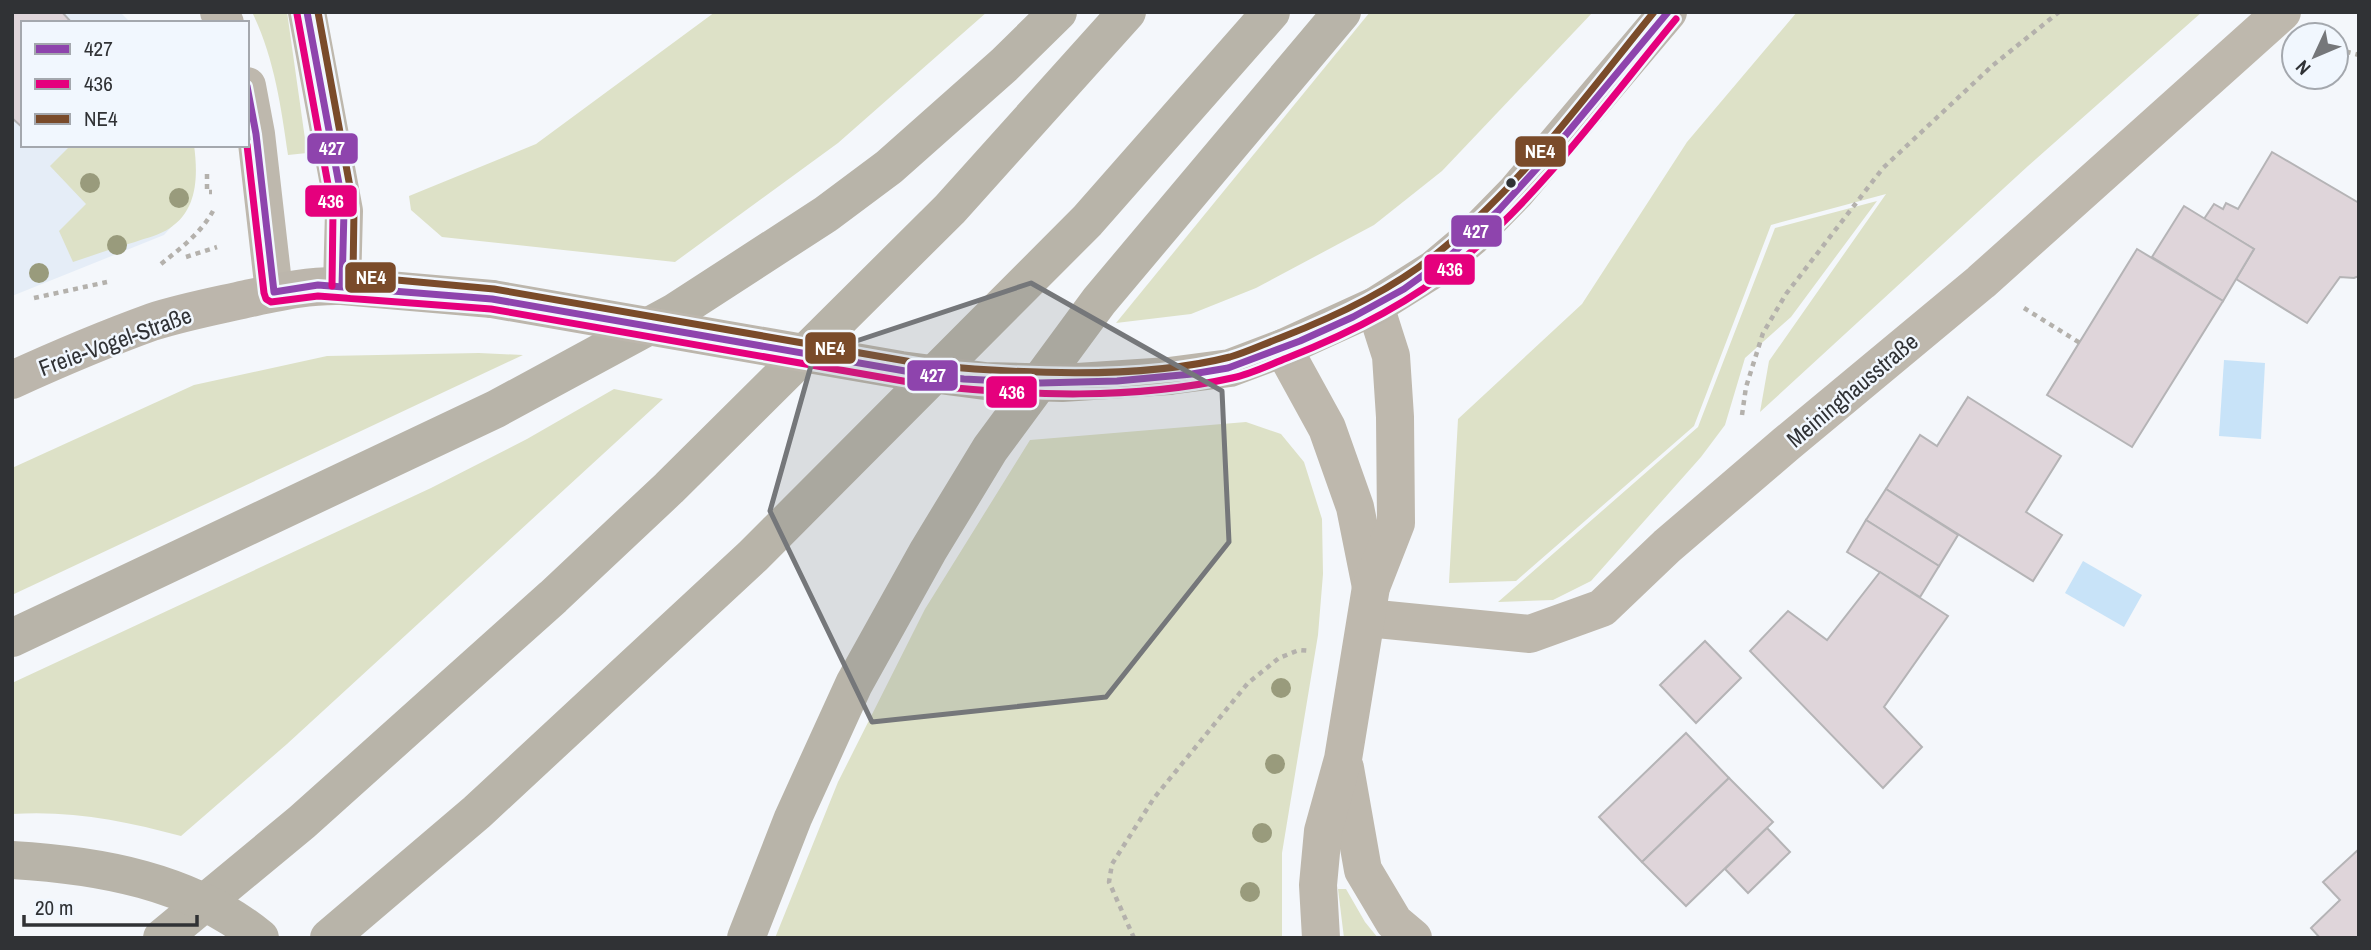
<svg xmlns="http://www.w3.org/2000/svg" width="2371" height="950" viewBox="0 0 2371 950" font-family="'Archivo Narrow',sans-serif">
	<rect width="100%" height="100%" fill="#f4f7fb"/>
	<path fill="#e5edf7" d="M12 12H120L131 23H23V145H192L182 215 164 235 12 296Z"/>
	<g fill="#dde1c7">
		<path d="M252 12H287L307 153 288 155C281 106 274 57 252 12Z"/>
		<path d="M715 12H987L838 143 675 262 442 237 411 210 409 196 536 144Z"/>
		<path d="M1370 12H1593L1442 171 1374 225 1256 288 1191 314 1116 323Z"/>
		<path d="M1797 12H2202L2028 166 1760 412 1769 361 1886 194 1771 225 1694 426 1516 581 1449 583 1458 419 1582 304 1687 142Z"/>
		<path d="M71 145H194C198 175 198 210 170 228 160 235 146 238 135 242 114 248 94 255 73 262L59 231 86 204 50 166Z"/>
		<path d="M1877 201 1791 317 1745 358 1725 425 1701 457 1591 581 1553 600 1498 602 1698 427 1775 228Z"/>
		<path d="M479 353 523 355 12 595V468L194 385 327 356Z"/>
		<path d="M614 389 663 399 287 744 181 836C126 821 70 810 12 814V683L431 488 527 439Z"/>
		<path d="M1246 422 1281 434 1304 462 1322 519 1323 574 1318 635 1282 853V938H775L838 782 925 609 1030 440Z"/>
		<path d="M1338 889H1346L1365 922 1378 938H1344Z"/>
	</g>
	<g fill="#c8e3f8">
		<path d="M2224 360 2265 363 2261 439 2219 436Z"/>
		<path d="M2083 561 2142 595 2124 627 2065 593Z"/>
	</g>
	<g fill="#dfd5da" stroke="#b5b4b6" stroke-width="2">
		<path d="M12 12H62L72 23H23V128L12 118Z"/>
		<path d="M2272 152 2359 203V276L2354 278 2340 277 2307 323 2236 279 2254 249 2204 219 2214 204 2223 209 2226 203 2238 209Z"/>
		<path d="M2184 206 2254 249 2223 301 2152 257Z"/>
		<path d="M2137 249 2223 301 2132 447 2047 395Z"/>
		<path d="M1968 397 2061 456 2026 512 2062 535 2033 581 1886 489 1920 435 1937 446Z"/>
		<path d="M1886 489 1958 535 1939 566 1866 520Z"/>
		<path d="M1866 520 1939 566 1920 597 1847 552Z"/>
		<path d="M1880 572 1948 616 1884 707 1922 747 1883 788 1750 651 1788 611 1827 640Z"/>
		<path d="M1705 641 1741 678 1696 723 1660 685Z"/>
		<path d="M1686 733 1729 778 1642 862 1599 817Z"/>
		<path d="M1729 778 1773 822 1686 906 1642 862Z"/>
		<path d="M1767 828 1790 852 1748 893 1725 869Z"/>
		<path d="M2359 849V938H2320L2311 928 2340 900 2323 882Z"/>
	</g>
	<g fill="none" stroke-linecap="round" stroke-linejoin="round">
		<g stroke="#b4b1ac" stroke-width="4.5" stroke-dasharray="5 5" stroke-linecap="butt">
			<path d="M2336 49 2359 55"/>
			<path d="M207 174V192H212"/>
			<path d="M186 257 217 247"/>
			<path d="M161 264C181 248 201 233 213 211"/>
			<path d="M34 298 107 282"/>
			<path d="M2024 308 2080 343"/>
			<path d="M1742 415 1746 387 1763 333 1786 294 1883 168 1992 66 2059 12"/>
			<path d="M1134 938 1109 882 1112 864 1154 798 1248 683 1279 658 1299 650 1311 651"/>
		</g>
		<g stroke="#beb8ad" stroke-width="38">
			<path d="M219 12 225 23"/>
			<path d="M307 12 344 211 342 286"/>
			<path d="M247 86 256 134 274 292"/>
			<path d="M1283 348 1327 428 1355 507 1371 587"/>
			<path d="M1367 618 1530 634 1602 608 1667 546 1786 444 1981 282 2282 12"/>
			<path d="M1345 768 1363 870 1394 922 1413 938"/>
			<path d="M1321 938 1318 885 1323 831 1343 759 1371 587 1396 523 1395 417 1391 356 1375 306"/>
		</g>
		<g stroke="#bcb6ac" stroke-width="38">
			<path d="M1169 376 1230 368 1283 348 1375 306 1434 269 1472 237 1516 192 1668 12"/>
			<path d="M12 380C58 359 105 339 152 322 183 312 215 306 246 299 279 292 309 285 342 286L492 299"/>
		</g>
		<g stroke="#b8b4a9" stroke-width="38">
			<path d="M12 638 496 409 675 312 826 214 889 167 1004 65 1058 12"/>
			<path d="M162 938 302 822 553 597 669 488 950 209 1127 12"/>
			<path d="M329 938 477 812 753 556 1087 221 1271 12"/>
			<path d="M746 938 793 818 854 684 928 551 990 449 1099 301 1342 12"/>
		</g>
		<path stroke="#bcb6ac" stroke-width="38" d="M492 299 901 370 985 381 1062 383 1169 376"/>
		<path stroke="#b8b4a9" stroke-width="38" d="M12 860C99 865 191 881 260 938"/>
		<g stroke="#f1f7fe" stroke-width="12">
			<g id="bus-1">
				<path d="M307 12 344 211 342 286"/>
				<path d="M247 86 256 134 274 292 318 285 492 299 928 375 964 379 1040 383 1117 381 1192 374 1228 368 1300 341 1353 317 1404 289 1451 255 1499 210 1549 155 1668 12"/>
			</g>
		</g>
		<g stroke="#f1f7fe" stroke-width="12">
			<g id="bus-2">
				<path d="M297 14 333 212 332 286"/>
				<path d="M247 145 264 293 266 299 271 302 318 296 491 309 926 385C1027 396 1133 400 1232 378 1251 374 1269 365 1287 358 1348 334 1407 305 1458 263 1540 196 1609 100 1676 19"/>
			</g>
		</g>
		<g stroke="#f1f7fe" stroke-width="12">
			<path id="bus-3" d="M318 12 354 209 353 276 494 289 929 365C1022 374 1140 380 1230 357 1247 352 1264 344 1280 338 1339 315 1398 287 1446 246 1526 179 1589 92 1654 12"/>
		</g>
		<use href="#bus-1" stroke="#8e44ad" stroke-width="7"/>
		<use href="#bus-2" stroke="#e5007d" stroke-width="7"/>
		<use href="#bus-3" stroke="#7a4b2a" stroke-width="7"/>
	</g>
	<g fill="#999b7c">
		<circle cx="90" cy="183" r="10"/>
		<circle cx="179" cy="198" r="10"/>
		<circle cx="117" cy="245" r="10"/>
		<circle cx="39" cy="273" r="10"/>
		<circle cx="1281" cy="688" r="10"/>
		<circle cx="1275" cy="764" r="10"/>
		<circle cx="1262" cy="833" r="10"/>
		<circle cx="1250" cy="892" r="10"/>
	</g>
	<path fill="#75777a" fill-opacity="0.2" stroke="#75777a" stroke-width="5" stroke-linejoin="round" d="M1031 283 1222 391 1229 542 1106 697 872 722 770 511 814 355Z"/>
	<circle fill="#303235" stroke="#f1f7fe" stroke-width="2.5" cx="1511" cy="183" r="6"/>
	<g text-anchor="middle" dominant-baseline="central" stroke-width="5" stroke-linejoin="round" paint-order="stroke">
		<g font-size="23" fill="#303235" stroke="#f1f7fe">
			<text transform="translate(115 341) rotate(-20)">Freie-Vogel-Straße</text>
			<text transform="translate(1852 390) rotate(-40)">Meininghausstraße</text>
		</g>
	</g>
	<g stroke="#f1f7fe" stroke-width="2.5">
		<rect x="306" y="132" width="53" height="33" rx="7" fill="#8e44ad"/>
		<rect x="1514" y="135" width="53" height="33" rx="7" fill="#7a4b2a"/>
		<rect x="304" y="184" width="54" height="34" rx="7" fill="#e5007d"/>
		<rect x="1450" y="214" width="53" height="34" rx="7" fill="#8e44ad"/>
		<rect x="1423" y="253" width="53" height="33" rx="7" fill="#e5007d"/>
		<rect x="344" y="261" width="53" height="33" rx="7" fill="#7a4b2a"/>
		<rect x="804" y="331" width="53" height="34" rx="7" fill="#7a4b2a"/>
		<rect x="906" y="359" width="53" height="33" rx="7" fill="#8e44ad"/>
		<rect x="985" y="375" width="53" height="34" rx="7" fill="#e5007d"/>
	</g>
	<g font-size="19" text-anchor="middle" font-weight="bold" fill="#fff">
		<text x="332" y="155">427</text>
		<text x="1540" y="158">NE4</text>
		<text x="331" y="208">436</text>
		<text x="1476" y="238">427</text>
		<text x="1450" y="276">436</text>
		<text x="371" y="284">NE4</text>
		<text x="830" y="355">NE4</text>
		<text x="933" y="382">427</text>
		<text x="1012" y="399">436</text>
	</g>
	<rect width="2371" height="950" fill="none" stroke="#303235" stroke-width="28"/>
	<rect x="21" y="21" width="228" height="126" fill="#f1f7fe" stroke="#a4a8ae" stroke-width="2"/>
	<rect x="35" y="44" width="35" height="10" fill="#8e44ad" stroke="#a4a8ae" stroke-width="2"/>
	<text x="84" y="56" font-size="21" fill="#303235">427</text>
	<rect x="35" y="79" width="35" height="10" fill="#e5007d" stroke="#a4a8ae" stroke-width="2"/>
	<text x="84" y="91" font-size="21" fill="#303235">436</text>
	<rect x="35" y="114" width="35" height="10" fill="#7a4b2a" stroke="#a4a8ae" stroke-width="2"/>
	<text x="84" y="126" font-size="21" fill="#303235">NE4</text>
	<g transform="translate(2315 56) rotate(226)"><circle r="33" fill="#f1f7fe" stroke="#a4a8ae" stroke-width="2"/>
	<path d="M0-5L12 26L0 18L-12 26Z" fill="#75777a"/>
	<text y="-10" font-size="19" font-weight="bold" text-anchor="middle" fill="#303235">N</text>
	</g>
	<path d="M24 915v10h173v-10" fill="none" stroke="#303235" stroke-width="3.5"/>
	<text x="35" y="915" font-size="21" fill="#303235" stroke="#f1f7fe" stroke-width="5" paint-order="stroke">20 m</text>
</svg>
